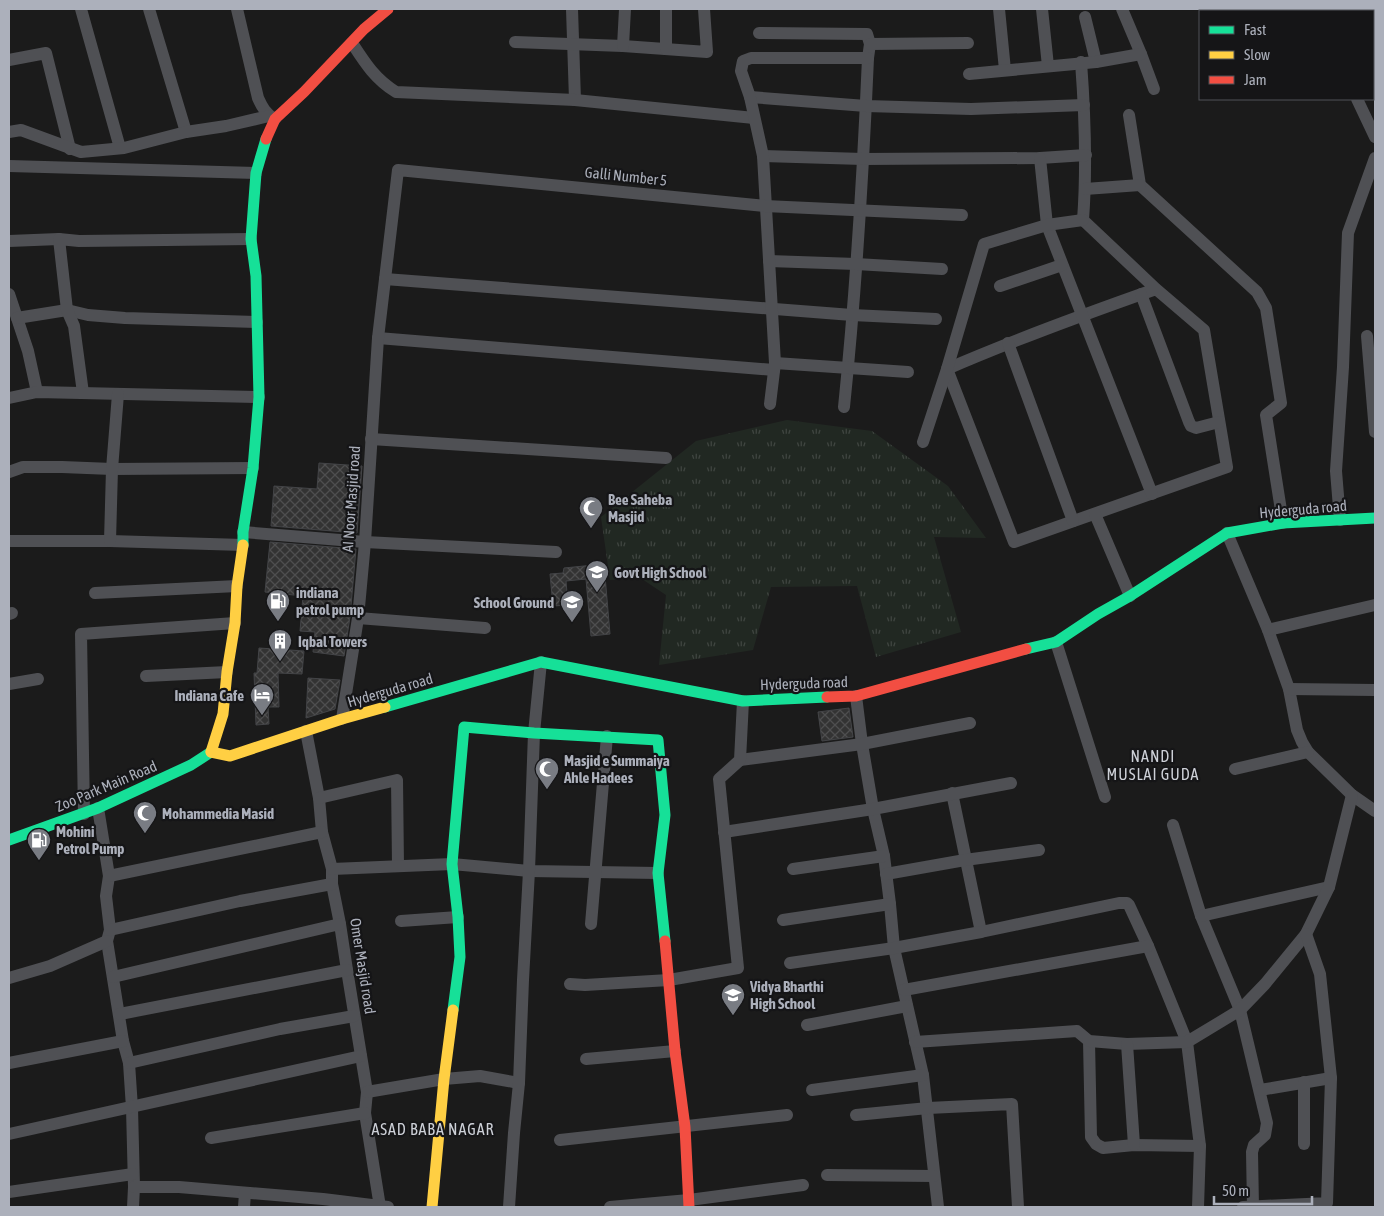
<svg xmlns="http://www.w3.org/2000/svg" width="1384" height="1216" viewBox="0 0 1384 1216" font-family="'Asap Condensed',sans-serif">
	<defs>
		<pattern id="park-tufts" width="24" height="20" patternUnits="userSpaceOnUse" patternTransform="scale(1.25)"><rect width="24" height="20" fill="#212822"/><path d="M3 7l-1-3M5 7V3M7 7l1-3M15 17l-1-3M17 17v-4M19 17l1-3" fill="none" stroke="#3f4540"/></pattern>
		<pattern id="building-cross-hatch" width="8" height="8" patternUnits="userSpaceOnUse" patternTransform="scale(1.25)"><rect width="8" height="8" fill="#333"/><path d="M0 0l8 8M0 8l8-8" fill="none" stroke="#4e4e4f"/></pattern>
	</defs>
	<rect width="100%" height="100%" fill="#1b1b1b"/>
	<path fill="url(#park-tufts)" d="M787 420 872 431 948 486 986 538 934 537 961 632 876 657 857 586 771 587 753 650 659 665 666 595 642 579 610 580 601 517 696 441Z"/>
	<g fill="url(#building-cross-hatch)" stroke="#434447">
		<path d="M319 463 362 466 357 533 271 526 274 486 317 489Z"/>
		<path d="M270 542 356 549 350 617 344 656 313 652 315 632 300 631 303 596 265 592Z"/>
		<path d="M604 564 610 634 591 636 586 579 566 581 568 605 553 606 550 574 563 573 564 568Z"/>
		<path d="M259 648 304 651 302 674 278 673 279 707H268L269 724 256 725 254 673H257Z"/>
		<path d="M308 678 340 680 335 709 306 718Z"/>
		<path d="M849 708 853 737 822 741 818 712Z"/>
	</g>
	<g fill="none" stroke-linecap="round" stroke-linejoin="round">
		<g stroke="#4f5054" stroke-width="12">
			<path d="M81 9 120 148"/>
			<path d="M149 9 186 132"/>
			<path d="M237 9 258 98C262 107 266 114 275 119"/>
			<path d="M572 9 575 100"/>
			<path d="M999 9 1005 70"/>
			<path d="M1042 9 1048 66"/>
			<path d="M1122 9 1141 54 1154 89"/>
			<path d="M1314 9 1315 11"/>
			<path d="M1085 17 1096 62"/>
			<path d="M759 33 867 34 870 44 868 58C863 174 856 291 844 407"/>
			<path d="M515 42 623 46 707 52 704 9"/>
			<path d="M352 43C365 63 375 79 396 92L575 100 754 118"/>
			<path d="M870 44 968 43"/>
			<path d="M623 46 625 9"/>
			<path d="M666 49V9"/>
			<path d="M9 60 46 53 70 149"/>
			<path d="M1081 62C1085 115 1087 167 1083 220L1156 289 1204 330 1227 467 1014 542 947 369C1016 339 1085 314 1156 289"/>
			<path d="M969 74 1096 62 1141 54"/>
			<path d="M750 97 866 106 971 109 1084 105"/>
			<path d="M1357 99 1375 137"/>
			<path d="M1129 115 1140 185 1257 292 1266 308 1281 403 1266 415 1283 523"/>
			<path d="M9 132 21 130 81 152 124 148 186 132 226 126 269 116"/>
			<path d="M763 156 863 159 1040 158 1086 155"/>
			<path d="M1040 158 1047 225 1152 494"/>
			<path d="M9 166 256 173"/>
			<path d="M1085 189 1140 185"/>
			<path d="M9 241 59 239"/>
			<path d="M769 261 856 264 942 269"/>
			<path d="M385 279 852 315 936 319"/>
			<path d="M1000 286 1062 265"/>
			<path d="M9 294 28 351 37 392"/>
			<path d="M1141 294 1189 422 1191 426 1196 428 1219 422"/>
			<path d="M17 318 67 310 88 315 125 318 257 322"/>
			<path d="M1367 336 1375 432"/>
			<path d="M378 338 774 370"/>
			<path d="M1008 343 1073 521"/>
			<path d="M775 363 908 372"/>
			<path d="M83 393 74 326 67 310 59 239 79 241 251 239"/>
			<path d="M9 398 37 392 259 397"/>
			<path d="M770 404 775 363 763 156 750 97 741 71 743 61 751 58H868"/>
			<path d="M371 439 666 458"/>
			<path d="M923 442 947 369 984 244 1047 225 1083 220"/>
			<path d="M9 472 23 467H62L112 469 253 468"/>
			<path d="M1095 514 1130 596"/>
			<path d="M1340 520 1336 471 1343 367 1348 233 1375 158"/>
			<path d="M243 532 365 542 556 552"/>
			<path d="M1227 533 1268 630 1289 689 1297 730 1302 742 1308 752 1352 795 1375 811"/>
			<path d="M9 541H110L243 545"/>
			<path d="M110 541 112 469 118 394"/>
			<path d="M95 593 237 586"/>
			<path d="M9 614 12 613"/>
			<path d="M358 618 485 628"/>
			<path d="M1268 630 1375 605"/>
			<path d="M1056 642 1105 797"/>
			<path d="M146 676 227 672"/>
			<path d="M9 684 38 679"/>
			<path d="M1289 689 1375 690"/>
			<path d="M856 696 862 744 873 809 884 856 890 904 894 948 923 1075 938 1207"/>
			<path d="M342 719 358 618 365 542 378 338 398 170 765 206 962 215"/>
			<path d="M306 731 319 798 322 832 332 869V884L340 924 347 970 367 1092 365 1113 380 1207"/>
			<path d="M740 760 862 744 970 723"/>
			<path d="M1235 769 1308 752"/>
			<path d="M952 793 981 932"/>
			<path d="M319 798 397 780 398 866"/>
			<path d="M98 808 109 876 106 896 110 930 107 941 123 1041 129 1063 132 1108 134 1187 133 1207"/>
			<path d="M84 814 81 634 235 623"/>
			<path d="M1173 825 1201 916 1240 1010 1267 1123 1265 1135 1254 1145 1252 1152 1253 1207"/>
			<path d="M724 832 873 809 1011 783"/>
			<path d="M332 869 452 864 529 871 658 873"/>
			<path d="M793 869 884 856"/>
			<path d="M886 874 965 860 1039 850"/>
			<path d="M109 876 322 832"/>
			<path d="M1201 916 1329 887"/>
			<path d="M783 920 890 904"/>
			<path d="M401 921 458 917"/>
			<path d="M591 924 607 736"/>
			<path d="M110 930 240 901 332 884"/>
			<path d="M790 963 894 948 981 932 1119 903H1127L1129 905 1148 946 1187 1042 1200 1146 1198 1207"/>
			<path d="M113 977 340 924"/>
			<path d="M9 978 50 966 107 941"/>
			<path d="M570 984 585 985 669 980 738 968 719 779 740 760 743 701"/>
			<path d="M904 990 1148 946"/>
			<path d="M120 1014 347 970"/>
			<path d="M807 1025 907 1006"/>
			<path d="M1089 1041 1091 1137 1096 1144 1103 1148 1134 1145 1200 1146"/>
			<path d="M915 1042 1077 1031 1089 1041 1127 1044 1187 1042 1240 1010 1265 984 1306 934 1329 887 1352 795"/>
			<path d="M1127 1044 1134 1145"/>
			<path d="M586 1059 675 1051"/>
			<path d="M9 1063 123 1041"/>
			<path d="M129 1063 280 1029 354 1016"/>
			<path d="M812 1090 923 1075"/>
			<path d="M1260 1090 1331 1078"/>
			<path d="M367 1092 444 1079 480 1076 519 1083"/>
			<path d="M856 1115 928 1108 1012 1104 1018 1207"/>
			<path d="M9 1134 361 1056"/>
			<path d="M211 1138 365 1113"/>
			<path d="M560 1140 787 1115"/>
			<path d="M1304 1144V1082"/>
			<path d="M827 1175 934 1176"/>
			<path d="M134 1187H179L323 1199 388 1207"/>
			<path d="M9 1192 133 1174"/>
			<path d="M244 1207 245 1193"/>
			<path d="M509 1207 514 1133 519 1083 523 980 529 871 534 733 541 662"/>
			<path d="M610 1207 689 1200 803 1185"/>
			<path d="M1243 1207 1327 1203 1331 1078 1320 974 1306 934"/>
		</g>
		<g stroke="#16e098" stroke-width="11">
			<path d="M243 545V532L253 468 259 397 256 276 251 239 256 173 266 139"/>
			<path d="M1026 649 1056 642 1098 614 1130 596 1227 533 1283 523 1375 518"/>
			<path d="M385 707 541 662 743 701 827 697"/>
			<path d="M9 840 98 808 191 765 211 752"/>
			<path d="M453 1010 460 957 458 917 452 864 464 727 534 733 658 740 665 815 658 873 665 941"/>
		</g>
		<g stroke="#ffcf43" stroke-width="11">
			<path d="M211 752 230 756 342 719 385 707"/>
			<path d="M211 752 223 714 227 672 235 623 237 586 243 545"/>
			<path d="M432 1207 444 1079 453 1010"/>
		</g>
		<g stroke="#f24e42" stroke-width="11">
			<path d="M266 139 275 119 304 92 364 29 388 9"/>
			<path d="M827 697 856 696 1026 649"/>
			<path d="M665 941 675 1051 685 1127 689 1207"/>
		</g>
	</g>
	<defs>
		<g id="mosque-pin" transform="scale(1.25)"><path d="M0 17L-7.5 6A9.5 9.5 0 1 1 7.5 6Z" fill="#797c83" stroke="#151517"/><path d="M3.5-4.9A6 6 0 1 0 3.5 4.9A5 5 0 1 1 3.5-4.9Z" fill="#fff"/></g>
		<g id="school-pin" transform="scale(1.25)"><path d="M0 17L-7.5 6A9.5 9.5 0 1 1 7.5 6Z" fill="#797c83" stroke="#151517"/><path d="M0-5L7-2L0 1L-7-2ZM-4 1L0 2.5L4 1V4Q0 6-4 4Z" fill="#fff"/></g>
		<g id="fuel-pin" transform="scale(1.25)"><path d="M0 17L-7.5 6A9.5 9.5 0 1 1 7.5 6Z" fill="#797c83" stroke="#151517"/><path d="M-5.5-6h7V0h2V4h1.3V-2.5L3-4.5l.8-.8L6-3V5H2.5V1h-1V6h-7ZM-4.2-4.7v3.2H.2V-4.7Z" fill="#fff"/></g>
		<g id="building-pin" transform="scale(1.25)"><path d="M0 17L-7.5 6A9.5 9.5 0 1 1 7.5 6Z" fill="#797c83" stroke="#151517"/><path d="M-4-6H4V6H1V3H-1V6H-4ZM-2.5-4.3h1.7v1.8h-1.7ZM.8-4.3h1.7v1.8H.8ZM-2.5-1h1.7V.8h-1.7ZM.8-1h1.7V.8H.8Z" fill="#fff"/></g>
		<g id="hotel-pin" transform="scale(1.25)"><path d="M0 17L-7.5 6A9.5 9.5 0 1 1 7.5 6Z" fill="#797c83" stroke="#151517"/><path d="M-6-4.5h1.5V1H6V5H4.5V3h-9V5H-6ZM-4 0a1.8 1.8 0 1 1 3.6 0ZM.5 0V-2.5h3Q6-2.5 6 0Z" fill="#fff"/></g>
	</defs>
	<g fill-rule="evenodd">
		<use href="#mosque-pin" x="591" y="508"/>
		<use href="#school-pin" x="597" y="572"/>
		<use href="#fuel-pin" x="278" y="601"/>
		<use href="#school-pin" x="572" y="602"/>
		<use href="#building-pin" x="280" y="641"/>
		<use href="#hotel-pin" x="262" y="695"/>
		<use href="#mosque-pin" x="547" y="769"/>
		<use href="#mosque-pin" x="145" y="813"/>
		<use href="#fuel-pin" x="39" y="840"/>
		<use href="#school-pin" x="733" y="995"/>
	</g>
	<g text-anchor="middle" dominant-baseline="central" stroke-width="4.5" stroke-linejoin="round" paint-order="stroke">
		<g font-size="15" fill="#acb0bb" stroke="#151517">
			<text transform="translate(626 176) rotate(6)">Galli Number 5</text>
			<text transform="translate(351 499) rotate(-86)">AI Noor Masjid road</text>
			<text transform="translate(1303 509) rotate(-5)">Hyderguda road</text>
			<text transform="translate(804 683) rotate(-2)">Hyderguda road</text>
			<text transform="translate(390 690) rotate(-16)">Hyderguda road</text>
			<text transform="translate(106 786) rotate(-23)">Zoo Park Main Road</text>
			<text transform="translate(363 966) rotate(81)">Omer Masjid road</text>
		</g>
		<g font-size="15" font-weight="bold" fill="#acb0bb" stroke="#151517" text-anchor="start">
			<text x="608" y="499">Bee Saheba<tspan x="608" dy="17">Masjid</tspan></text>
			<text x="614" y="572">Govt High School</text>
			<text x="296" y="592">indiana<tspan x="296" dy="17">petrol pump</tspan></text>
			<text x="554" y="602" text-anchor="end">School Ground</text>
			<text x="298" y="641">Iqbal Towers</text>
			<text x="244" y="695" text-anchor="end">Indiana Cafe</text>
			<text x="564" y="760">Masjid e Summaiya<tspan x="564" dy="17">Ahle Hadees</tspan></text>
			<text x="162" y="813">Mohammedia Masid</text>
			<text x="56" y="831">Mohini<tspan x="56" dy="17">Petrol Pump</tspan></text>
			<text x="750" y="986">Vidya Bharthi<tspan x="750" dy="17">High School</tspan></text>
		</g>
		<g font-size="16" letter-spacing="1" fill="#cdd0d7" stroke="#151517">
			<text x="1153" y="756">NANDI<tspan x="1153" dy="18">MUSLAI GUDA</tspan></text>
			<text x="433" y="1129">ASAD BABA NAGAR</text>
		</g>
	</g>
	<rect width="1384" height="1216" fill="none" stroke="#acb0bb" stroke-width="20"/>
	<rect x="1199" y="10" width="175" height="90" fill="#151517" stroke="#515359"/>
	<rect x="1209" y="26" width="25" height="8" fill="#16e098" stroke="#515359"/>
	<text x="1244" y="35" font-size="15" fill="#acb0bb">Fast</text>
	<rect x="1209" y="51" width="25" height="8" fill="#ffcf43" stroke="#515359"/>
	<text x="1244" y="60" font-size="15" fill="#acb0bb">Slow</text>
	<rect x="1209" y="76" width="25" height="8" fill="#f24e42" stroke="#515359"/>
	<text x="1244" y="85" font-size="15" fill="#acb0bb">Jam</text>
	<path d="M1214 1196v8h98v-8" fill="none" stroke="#acb0bb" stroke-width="2.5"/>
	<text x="1222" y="1196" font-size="15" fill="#acb0bb" stroke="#151517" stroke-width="4" paint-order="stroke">50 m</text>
</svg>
